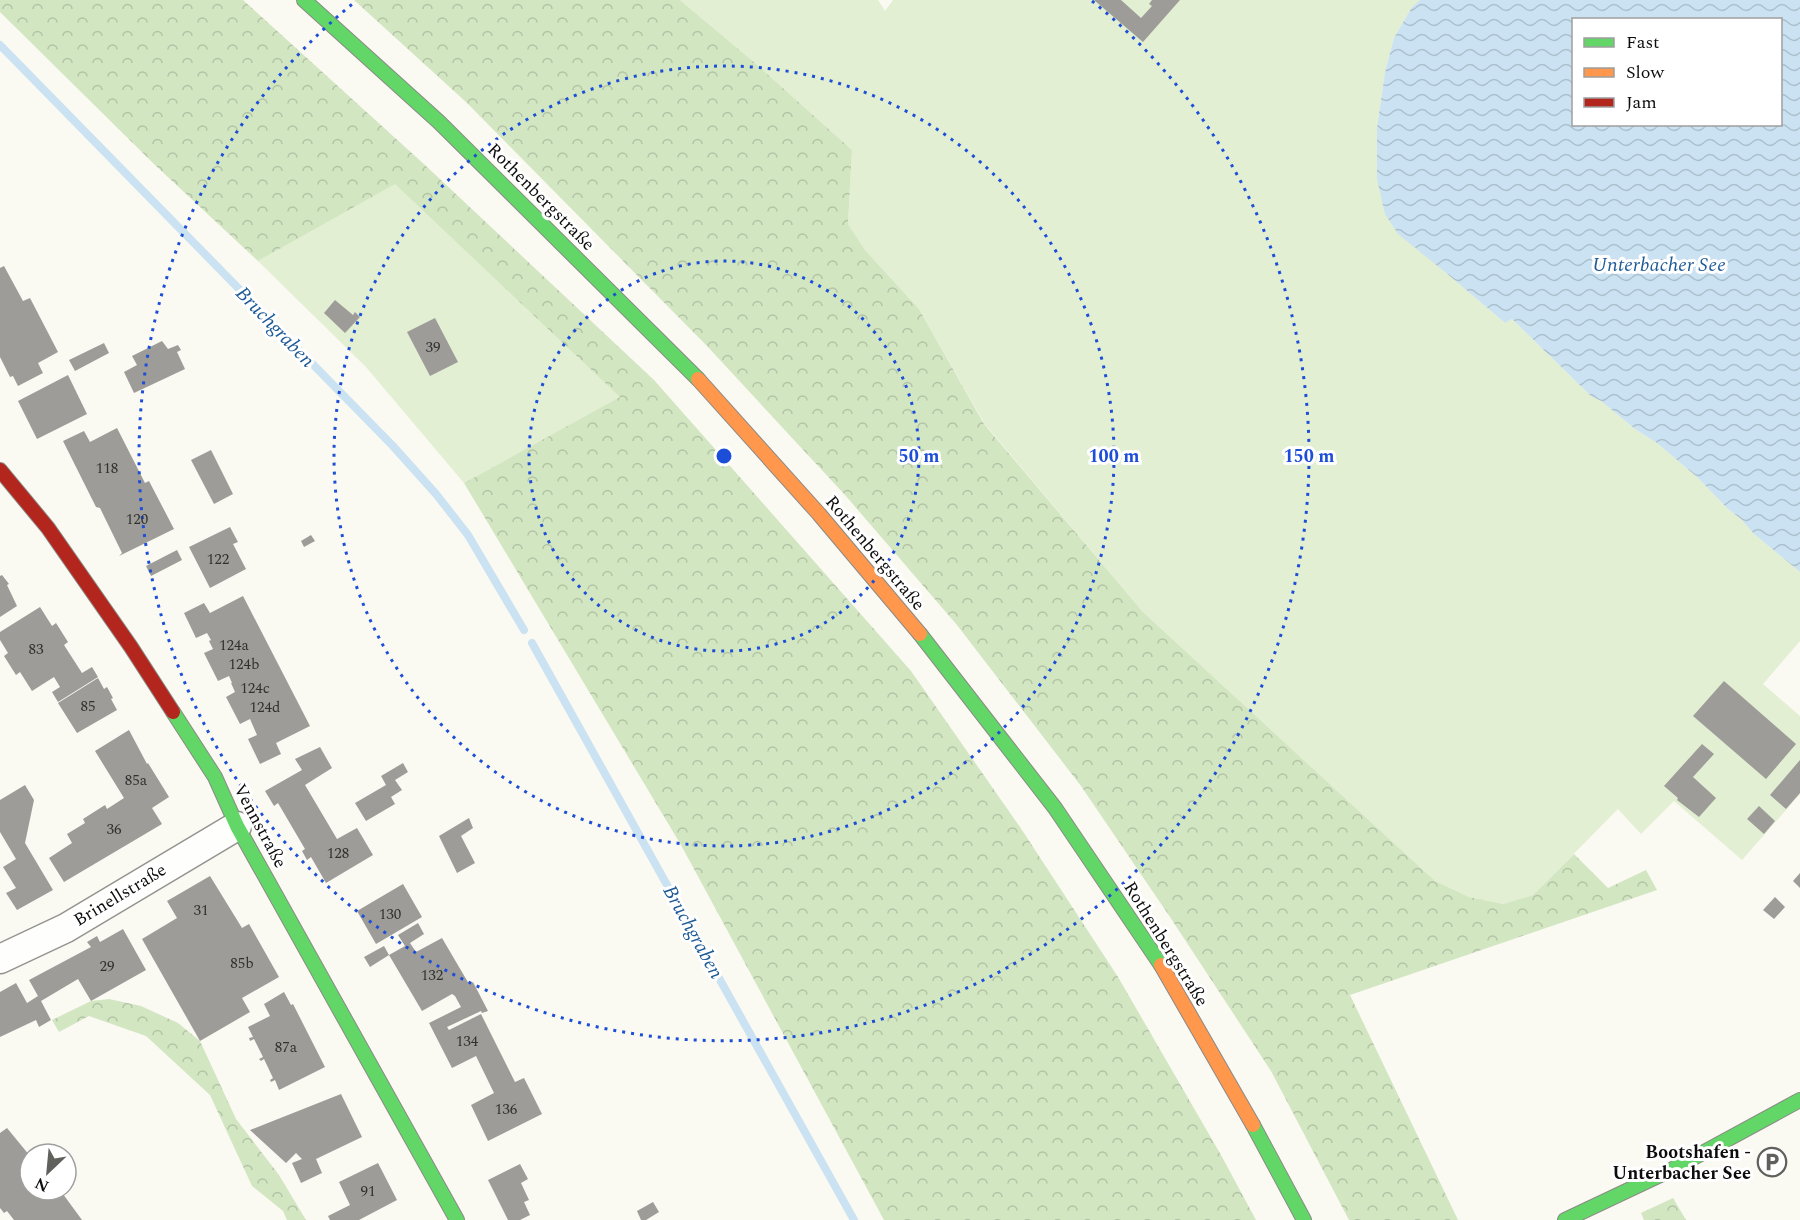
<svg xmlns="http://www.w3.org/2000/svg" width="1800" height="1220" viewBox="0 0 1800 1220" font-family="Spectral,serif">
	<defs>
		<pattern id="forest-crowns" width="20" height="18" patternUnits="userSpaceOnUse" patternTransform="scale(1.5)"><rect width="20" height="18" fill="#d2e6c2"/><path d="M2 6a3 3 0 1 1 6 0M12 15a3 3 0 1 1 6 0" fill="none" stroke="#b3c4a6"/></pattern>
		<pattern id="water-waves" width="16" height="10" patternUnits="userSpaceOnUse" patternTransform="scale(1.5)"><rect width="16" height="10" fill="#cae2f2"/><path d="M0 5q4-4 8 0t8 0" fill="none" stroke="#acc1ce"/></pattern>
	</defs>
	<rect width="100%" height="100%" fill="#faf9f2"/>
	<g fill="#e2efd3">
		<path d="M680 0H878L885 11 893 0H1420L1412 7 1394 38 1385 72 1377 128V179L1445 272 1505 323 1512 319 1591 396 1601 401 1635 429 1657 443 1697 477 1728 509 1741 519 1754 534 1800 572V641L1763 684 1800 716V794L1742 860 1674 801 1641 834 1618 809 1533 895 1503 904 1469 897 1435 881 1143 612 984 423 919 309 865 250 848 224 852 150 755 63Z"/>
		<path d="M395 183 621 397 464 483 366 367 258 261Z"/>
	</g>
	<g fill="url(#forest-crowns)">
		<path d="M0 0H243L426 166 654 380 911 671 1020 827 1118 977 1221 1155 1256 1220H884L681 845 464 483 620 397 395 184 258 261 155 165 0 12Z"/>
		<path d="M354 0H680L755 63 852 150 848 224 865 250 919 309 984 424 1143 612 1435 881 1469 897 1503 904 1533 895 1574 854 1608 888 1646 870 1657 890 1350 995 1458 1220H1349L1271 1071 1170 917 1081 786 957 625 845 495 707 346 466 102Z"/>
		<path d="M109 999 141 1006 178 1023 200 1041 236 1119 279 1175 306 1220H287L283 1211 252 1186 210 1095 146 1036 89 1016 59 1032 52 1020 91 1001Z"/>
		<path d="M1673 1198 1686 1220H1644L1641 1213Z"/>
	</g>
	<path fill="url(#water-waves)" fill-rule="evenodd" d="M1420 0H1800V572L1754 534 1741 519 1728 509 1697 477 1657 443 1635 429 1601 401 1591 396 1512 319 1505 323 1445 272 1398 234 1385 214 1377 179V128L1385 72 1394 38 1412 7ZM1574 20H1780V124H1574Z"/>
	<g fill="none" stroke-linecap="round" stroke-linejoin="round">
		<g stroke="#cae2f2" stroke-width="8">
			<path d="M0 45 392 445 436 494 468 535 524 630"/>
			<path d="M532 643 854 1220"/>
		</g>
	</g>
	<g fill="#9d9c98">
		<path d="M1094 0H1121L1141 18 1152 6 1149 4 1152 0H1180L1143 42Z"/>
		<path d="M4 266 23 301 30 298 58 352 38 363 43 373 18 386 13 376 10 377 0 357V268Z"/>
		<path d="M335 300 353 315 355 312 360 317 345 333 324 313Z"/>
		<path d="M435 318 458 362 430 376 407 332Z"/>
		<path d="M162 341 168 349 178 345 181 350 177 352 185 369 134 393 124 372 137 365 132 356Z"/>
		<path d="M104 343 109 353 75 371 69 360Z"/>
		<path d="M68 375 87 414 37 439 18 401Z"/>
		<path d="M117 428 145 483 149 481 174 529 119 556 122 553 100 508 96 507 63 441 84 431 90 442Z"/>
		<path d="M211 450 233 494 214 504 191 460Z"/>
		<path d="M230 527 238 542 233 544 246 569 210 588 189 547Z"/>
		<path d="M311 535 315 541 304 547 301 541Z"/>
		<path d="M177 550 182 560 151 576 146 566Z"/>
		<path d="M2 575 9 584 7 585 17 606 0 617V576Z"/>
		<path d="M243 596 310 726 276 743 281 754 260 764 248 739 257 735 250 719 240 724 226 697 235 692 231 683H232L229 676 218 681 204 653 213 649 209 641 211 640 207 633 196 638 184 613 204 603 210 613Z"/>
		<path d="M40 607 52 626 56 623 68 642 64 645 82 673 92 667 98 677 58 702 52 692 60 687 54 677 32 691 20 672 16 675 4 656 8 653 0 640V632Z"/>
		<path d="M98 678 104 689 107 687 113 698 111 699 117 710 77 733 58 703Z"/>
		<path d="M1724 681 1796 744 1766 779 1693 716Z"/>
		<path d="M129 730 147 764 148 763 169 797 152 808 162 824 64 882 49 858 72 843 67 834 85 823 83 819 105 805 107 809 124 798 95 751Z"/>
		<path d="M1702 744 1714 754 1693 777 1716 798 1699 817 1677 800 1678 798 1664 786Z"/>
		<path d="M320 747 332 768 305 785 337 839 357 828 373 855 326 883 311 857 307 860 302 851 305 849 278 803 274 806 265 791 302 770 295 759Z"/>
		<path d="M1800 760V793L1786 809 1770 795Z"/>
		<path d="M403 763 408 772 395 780 402 790 391 797 395 804 366 821 355 803 386 785 381 776Z"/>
		<path d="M25 785 34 800 25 843 53 890 17 910 6 893 16 888 3 867 16 859 0 832V800Z"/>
		<path d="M1759 806 1775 821 1764 834 1747 819Z"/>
		<path d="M469 818 473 828 461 836 475 863 457 873 439 836Z"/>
		<path d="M1800 873V888L1793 881Z"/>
		<path d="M210 876 242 928 249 924 279 977 242 998 250 1012 200 1041 142 939 177 918 167 901Z"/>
		<path d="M403 884 422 917 376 944 357 911Z"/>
		<path d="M1775 897 1785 907 1774 919 1763 910Z"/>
		<path d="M418 923 424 934 410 943 416 952 442 938 469 984 473 982 488 1011 482 1013 481 1011 447 1027 449 1030 481 1014 515 1082 524 1078 542 1114 488 1141 471 1105 494 1093 476 1056 452 1068 429 1023 461 1007 455 996 452 994 422 1011 389 955 405 946 398 935Z"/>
		<path d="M123 929 146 970 91 1001 78 979 41 1001 51 1020 39 1027 36 1020 0 1037V992L16 983 27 1003 38 996 29 980 91 947 87 942 97 936 100 942Z"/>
		<path d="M384 946 389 955 370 967 364 957Z"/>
		<path d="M284 992 291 1005 293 1004 325 1067 279 1090 275 1080 271 1082 270 1080 273 1078 264 1059 261 1061 259 1059 263 1057 254 1039 250 1041 249 1038 253 1037 248 1027 270 1016 264 1004Z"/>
		<path d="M341 1094 362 1137 316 1159 322 1173 301 1183 292 1163 302 1159 296 1153 286 1163 250 1130Z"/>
		<path d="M7 1128 30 1156V1190H60L82 1220H14L7 1211 4 1213 0 1208V1133Z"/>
		<path d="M378 1163 397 1200 359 1220H330L328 1216 350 1205 339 1182Z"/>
		<path d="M520 1164 528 1179 521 1183 529 1200 524 1202 530 1215 520 1220H508L488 1180Z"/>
		<path d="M653 1202 659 1212 646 1220H641L637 1211Z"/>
	</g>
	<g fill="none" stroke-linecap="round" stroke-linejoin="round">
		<g stroke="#949390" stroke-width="31">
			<path id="street" d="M0 959 66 928 237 826"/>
		</g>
		<g stroke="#8a8a87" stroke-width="16">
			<g id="fast">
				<path d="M304 0 439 122 698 379"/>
				<path d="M920 634 1055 808 1161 965"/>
				<path d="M173 712 215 777 237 826 457 1220"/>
				<path d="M1253 1125 1304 1220"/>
				<path d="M1565 1220 1673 1169 1800 1100"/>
			</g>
		</g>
		<g stroke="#8a8a87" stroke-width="16">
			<g id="slow">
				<path d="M698 379 819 514 920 634"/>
				<path d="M1161 965 1253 1125"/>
			</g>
		</g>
		<g stroke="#8a8a87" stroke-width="16">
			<path id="jam" d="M0 470 48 528 131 647 173 712"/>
		</g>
		<use href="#street" stroke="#fefefd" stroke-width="28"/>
		<use href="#fast" stroke="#63d668" stroke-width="14"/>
		<use href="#slow" stroke="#ff974d" stroke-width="14"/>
		<use href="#jam" stroke="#b3261e" stroke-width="14"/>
	</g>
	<g fill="none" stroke="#1d4ed8" stroke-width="3" stroke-dasharray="3 6">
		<circle cx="724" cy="456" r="195"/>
		<circle cx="724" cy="456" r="390"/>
		<path d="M1092 1A585 585 0 1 1 356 1"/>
	</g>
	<defs>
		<g id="parking-ring" transform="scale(1.5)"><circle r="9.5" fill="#fff" stroke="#60605d" stroke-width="1.5"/><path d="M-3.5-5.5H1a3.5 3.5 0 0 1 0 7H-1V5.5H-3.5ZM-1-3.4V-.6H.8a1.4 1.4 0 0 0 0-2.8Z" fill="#60605d"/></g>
	</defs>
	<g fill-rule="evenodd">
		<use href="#parking-ring" x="1772" y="1162"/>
	</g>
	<g text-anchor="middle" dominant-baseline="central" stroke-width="6" stroke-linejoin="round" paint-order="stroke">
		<g font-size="15" fill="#313130">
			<text x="433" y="347">39</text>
			<text x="107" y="468">118</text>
			<text x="137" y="519">120</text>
			<text x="218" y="559">122</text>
			<text x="234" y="645">124a</text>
			<text x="36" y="649">83</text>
			<text x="244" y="664">124b</text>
			<text x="255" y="688">124c</text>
			<text x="88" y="706">85</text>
			<text x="265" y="707">124d</text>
			<text x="136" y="780">85a</text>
			<text x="114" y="829">36</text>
			<text x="338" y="853">128</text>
			<text x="201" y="910">31</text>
			<text x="390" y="914">130</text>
			<text x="242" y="963">85b</text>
			<text x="107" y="966">29</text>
			<text x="432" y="975">132</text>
			<text x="467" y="1041">134</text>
			<text x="286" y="1047">87a</text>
			<text x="506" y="1109">136</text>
			<text x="368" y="1191">91</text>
		</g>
		<g font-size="18" fill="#0d0d0d" stroke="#fff">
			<text transform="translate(541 197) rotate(45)">Rothenbergstraße</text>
			<text transform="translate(875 553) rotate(50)">Rothenbergstraße</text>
			<text transform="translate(260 826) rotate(62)">Vennstraße</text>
			<text transform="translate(120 895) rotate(-31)">Brinellstraße</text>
			<text transform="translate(1166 944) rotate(58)">Rothenbergstraße</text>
		</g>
		<g font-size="18" font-weight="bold" fill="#0d0d0d" stroke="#fff" text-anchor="end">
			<text x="1751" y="1152">Bootshafen -<tspan x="1751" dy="21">Unterbacher See</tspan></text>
		</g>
		<g font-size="20" font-style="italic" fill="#1e5a96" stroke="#fff">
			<text x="1659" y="265">Unterbacher See</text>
			<text transform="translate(275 327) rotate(46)">Bruchgraben</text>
			<text transform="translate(693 932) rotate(61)">Bruchgraben</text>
		</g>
	</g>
	<circle cx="724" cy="456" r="9" fill="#1d4ed8" stroke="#fff" stroke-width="3"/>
	<g font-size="18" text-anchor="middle" font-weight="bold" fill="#1d4ed8" stroke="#fff" stroke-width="6" stroke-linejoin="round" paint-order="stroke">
		<text x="919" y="462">50 m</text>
		<text x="1114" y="462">100 m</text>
		<text x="1309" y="462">150 m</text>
	</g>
	<rect x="1572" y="18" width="210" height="108" fill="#ffffff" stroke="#9e9e9e" stroke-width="1.5"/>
	<rect x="1584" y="38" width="30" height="9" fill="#63d668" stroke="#9e9e9e" stroke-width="1.5"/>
	<text x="1626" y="48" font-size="18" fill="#0d0d0d">Fast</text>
	<rect x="1584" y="68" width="30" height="9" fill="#ff974d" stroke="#9e9e9e" stroke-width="1.5"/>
	<text x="1626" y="78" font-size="18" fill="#0d0d0d">Slow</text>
	<rect x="1584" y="98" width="30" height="9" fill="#b3261e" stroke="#9e9e9e" stroke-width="1.5"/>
	<text x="1626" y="108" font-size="18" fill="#0d0d0d">Jam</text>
	<g transform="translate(48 1172) rotate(206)"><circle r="28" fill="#ffffff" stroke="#9e9e9e" stroke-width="1.5"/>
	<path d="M0-4.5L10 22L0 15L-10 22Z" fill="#60605d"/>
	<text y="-9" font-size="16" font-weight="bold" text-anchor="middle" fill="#0d0d0d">N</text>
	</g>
</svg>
